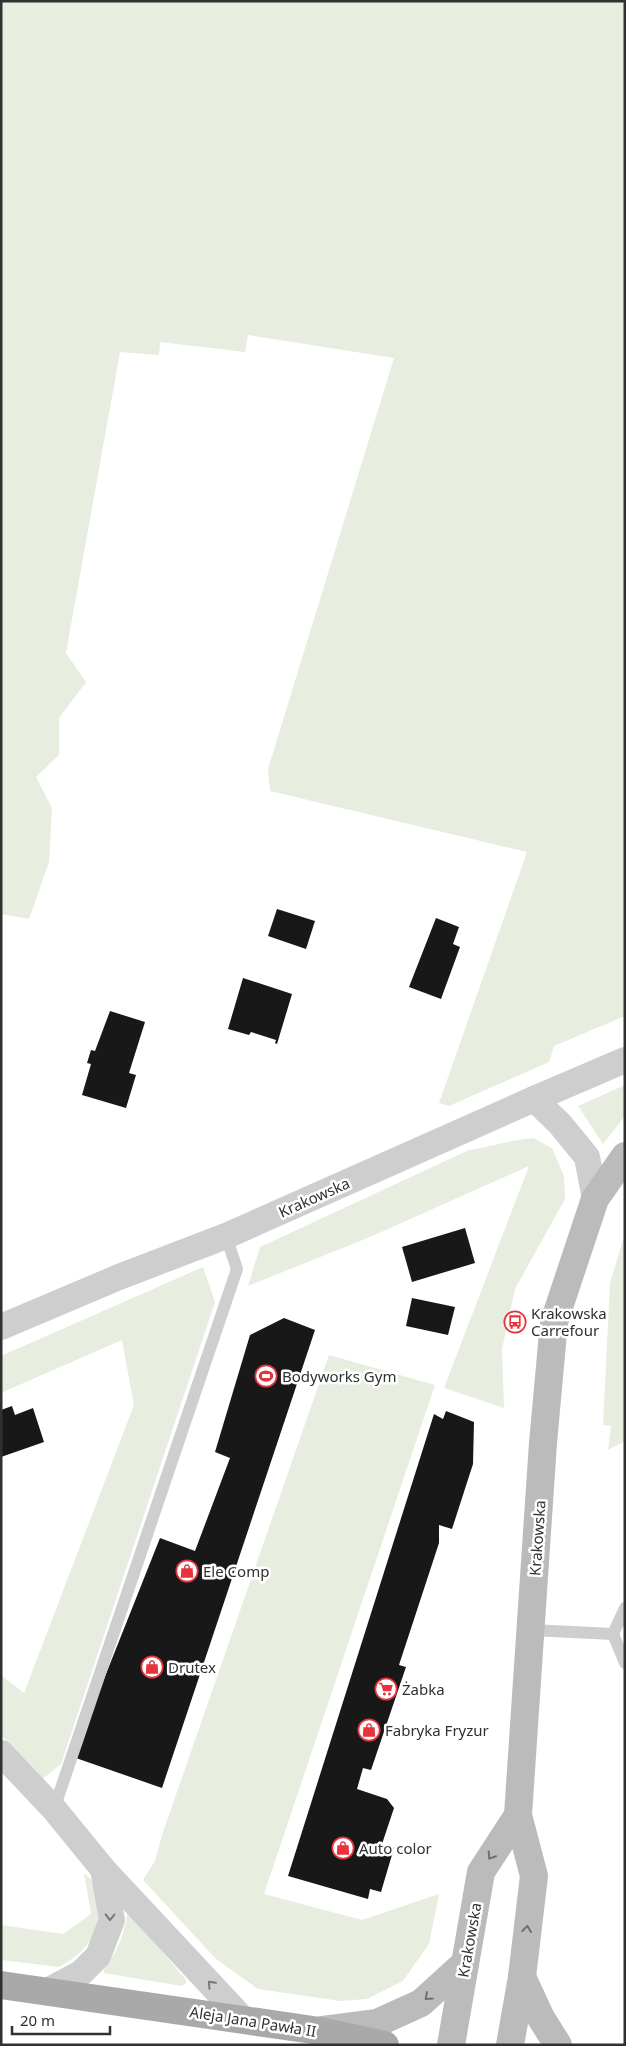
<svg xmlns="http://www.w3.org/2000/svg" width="626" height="2046" viewBox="0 0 626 2046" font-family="'Noto Sans',sans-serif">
	<rect width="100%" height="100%" fill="#fff"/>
	<g fill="#e7eedf">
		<path d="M1 1H625V1016L554 1046 549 1062 449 1106 439 1103 527 852 270 791 268 769 394 358 248 335 245 352 160 342 159 355 120 352 66 653 86 682 59 718V755L36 777 52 808 49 862 29 919 1 914Z"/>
		<path d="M625 1085V1116L603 1144 578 1106Z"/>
		<path d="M533 1138 552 1148 564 1176 565 1199 515 1289 502 1349 504 1408 444 1388 529 1166 370 1237 248 1286 260 1247 469 1150C492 1147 510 1140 533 1138Z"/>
		<path d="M625 1233V1441L608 1450 611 1426 603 1425 610 1283Z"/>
		<path d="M203 1267 215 1302 61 1764 41 1780 1 1735V1675L24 1693 134 1405 122 1340 1 1393V1356Z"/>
		<path d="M329 1355 435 1385 264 1894 362 1920 439 1894 429 1944 403 1981 367 1999 340 2001 258 1989 216 1959 143 1880 155 1861 162 1835Z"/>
		<path d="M84 1873C87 1876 92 1880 95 1884 106 1902 99 1931 86 1946 79 1955 69 1961 59 1967L1 1960V1925L63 1934 91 1914Z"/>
		<path d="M127 1914H131L186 1980V1983L181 1986 104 1973C104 1965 111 1959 115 1952 122 1940 125 1927 127 1914Z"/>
	</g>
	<g fill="#181818">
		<path d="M277 909 315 921 306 949 268 936Z"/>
		<path d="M436 918 459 927 453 944 460 947 441 999 409 987Z"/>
		<path d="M243 978 292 994 277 1044 275 1043 276 1040 251 1032 249 1035 228 1029Z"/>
		<path d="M110 1011 145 1022 129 1073 136 1075 126 1108 82 1095 91 1064 87 1063 91 1050 95 1051Z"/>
		<path d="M465 1228 475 1263 412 1282 402 1247Z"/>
		<path d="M412 1298 455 1307 448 1335 406 1326Z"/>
		<path d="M284 1318 315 1330 162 1788 73 1757 160 1538 195 1551 230 1458 215 1452 250 1335Z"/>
		<path d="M12 1406 15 1415 33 1408 44 1442 1 1457V1410Z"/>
		<path d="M446 1411 474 1422 473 1464 452 1529 439 1525V1543L399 1665 406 1667 371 1770 363 1768 357 1789 387 1799 394 1808 382 1844 394 1848 381 1892 370 1889 368 1899 288 1876 434 1414 443 1419Z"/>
	</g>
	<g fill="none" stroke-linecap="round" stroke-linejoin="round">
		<g stroke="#cecece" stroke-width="12">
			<path d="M531 1630 613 1634 625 1663"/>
			<path d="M613 1634 625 1608"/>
			<path d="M54 1809 237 1269 226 1236"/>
		</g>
		<g stroke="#cecece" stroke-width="26">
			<path d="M534 1099 560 1124 587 1157 595 1199"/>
			<path d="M1 1327 119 1277 226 1236 534 1099 625 1060"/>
			<path d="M1 1753 54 1809 103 1869 244 2020"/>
			<path d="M49 1990 81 1973 98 1956 112 1920 103 1869"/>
		</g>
		<g stroke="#bbb" stroke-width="28">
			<path d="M522 1977 541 2018 558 2045"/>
			<path d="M323 2030 377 2023 421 2003 464 1964"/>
			<path d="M451 2045 481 1872 518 1815"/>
			<path d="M510 2045 522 1977 534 1876 518 1815 543 1443 554 1322 595 1199 625 1156"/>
		</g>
		<path stroke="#a9a9a9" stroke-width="28" d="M1 1985 320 2031 385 2045"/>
	</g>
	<defs><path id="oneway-chevron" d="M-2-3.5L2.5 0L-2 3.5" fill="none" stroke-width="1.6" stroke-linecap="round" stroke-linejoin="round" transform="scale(1.25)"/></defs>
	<g stroke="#6f6f6f">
		<use href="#oneway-chevron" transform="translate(491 1856) rotate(123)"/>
		<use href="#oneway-chevron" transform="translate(527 1929) rotate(-83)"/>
		<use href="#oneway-chevron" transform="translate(428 1997) rotate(138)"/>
	</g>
	<g stroke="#787878">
		<use href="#oneway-chevron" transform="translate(110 1917) rotate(91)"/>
		<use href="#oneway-chevron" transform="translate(211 1984) rotate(-133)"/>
	</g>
	<defs>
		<g id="bus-ring" transform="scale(1.125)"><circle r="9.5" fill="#fff" stroke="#e7343c" stroke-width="1.5"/><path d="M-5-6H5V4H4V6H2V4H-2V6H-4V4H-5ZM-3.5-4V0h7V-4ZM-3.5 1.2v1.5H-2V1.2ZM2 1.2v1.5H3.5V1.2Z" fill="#e7343c"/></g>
		<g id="stadium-ring" transform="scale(1.125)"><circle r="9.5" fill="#fff" stroke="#e7343c" stroke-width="1.5"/><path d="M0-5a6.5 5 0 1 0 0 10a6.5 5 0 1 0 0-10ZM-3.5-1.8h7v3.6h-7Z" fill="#e7343c"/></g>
		<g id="shop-ring" transform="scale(1.125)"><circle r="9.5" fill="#fff" stroke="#e7343c" stroke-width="1.5"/><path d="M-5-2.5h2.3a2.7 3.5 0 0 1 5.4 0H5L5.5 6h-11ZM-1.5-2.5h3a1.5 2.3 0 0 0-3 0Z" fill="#e7343c"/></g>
		<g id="supermarket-ring" transform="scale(1.125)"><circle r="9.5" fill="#fff" stroke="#e7343c" stroke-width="1.5"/><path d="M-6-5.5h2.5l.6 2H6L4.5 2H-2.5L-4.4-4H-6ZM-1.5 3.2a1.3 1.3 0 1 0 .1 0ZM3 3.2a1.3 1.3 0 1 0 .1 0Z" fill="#e7343c"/></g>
	</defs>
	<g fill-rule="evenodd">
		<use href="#bus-ring" x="515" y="1322"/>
		<use href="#stadium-ring" x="266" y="1376"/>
		<use href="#shop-ring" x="187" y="1571"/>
		<use href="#shop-ring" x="152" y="1667"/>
		<use href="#supermarket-ring" x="386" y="1689"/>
		<use href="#shop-ring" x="369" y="1730"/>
		<use href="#shop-ring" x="343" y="1848"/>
	</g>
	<g text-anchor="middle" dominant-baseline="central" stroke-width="5" stroke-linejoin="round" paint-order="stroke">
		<g font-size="15" fill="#313131" stroke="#fff">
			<text transform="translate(314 1197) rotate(-24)">Krakowska</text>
			<text transform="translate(537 1538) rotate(-86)">Krakowska</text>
			<text transform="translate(469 1940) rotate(-80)">Krakowska</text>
			<text transform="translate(253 2021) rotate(9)">Aleja Jana Pawła II</text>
		</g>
		<g font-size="15" fill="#313131" stroke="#fff" text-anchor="start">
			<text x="531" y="1313">Krakowska<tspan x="531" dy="17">Carrefour</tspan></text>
			<text x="282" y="1376">Bodyworks Gym</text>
			<text x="203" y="1571">Ele Comp</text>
			<text x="168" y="1667">Drutex</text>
			<text x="402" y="1689">Żabka</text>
			<text x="385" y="1730">Fabryka Fryzur</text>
			<text x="359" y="1848">Auto color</text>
		</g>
	</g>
	<rect width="626" height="2046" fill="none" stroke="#313131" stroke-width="5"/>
	<path d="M12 2026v8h98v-8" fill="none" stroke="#313131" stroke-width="2.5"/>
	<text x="20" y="2026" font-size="15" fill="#313131" stroke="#ffffff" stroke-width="4" paint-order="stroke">20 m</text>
</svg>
